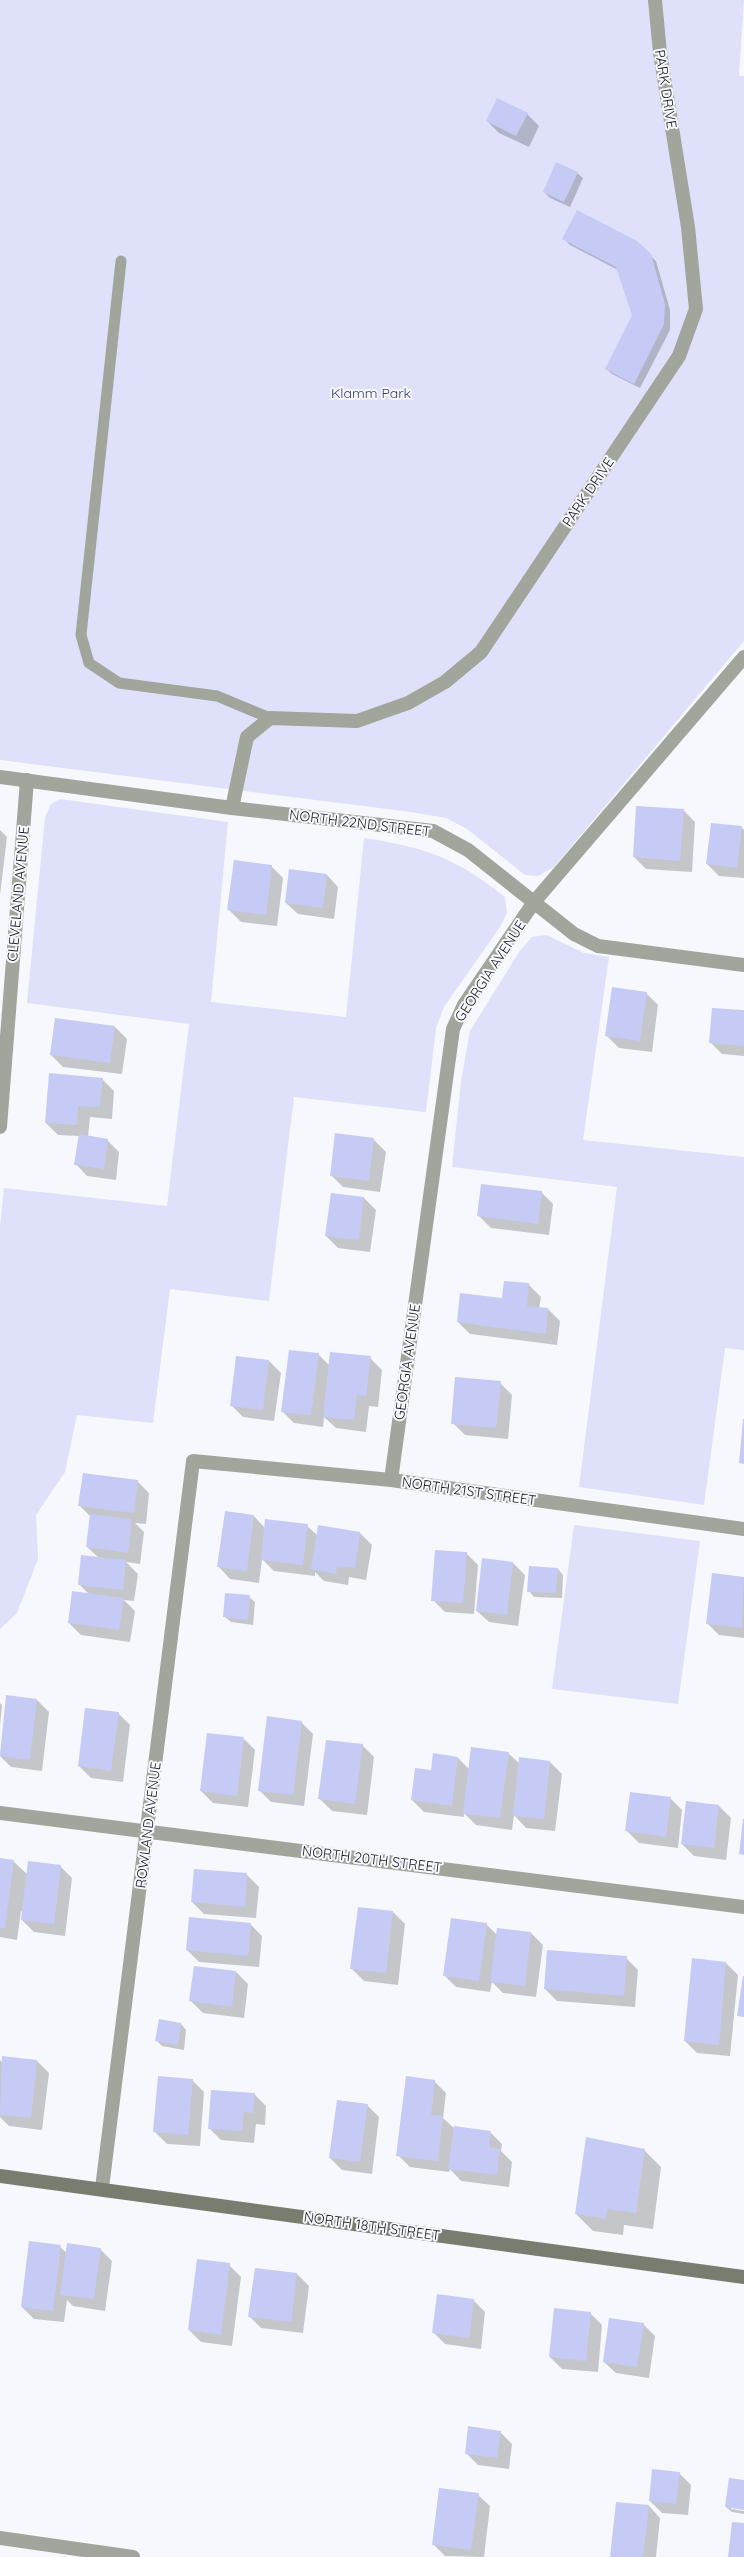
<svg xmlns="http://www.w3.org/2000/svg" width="744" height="2557" viewBox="0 0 744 2557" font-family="Quicksand,sans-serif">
	<rect width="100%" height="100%" fill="#f7f8fd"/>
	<g fill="#dee1f9">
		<path d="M0 0H744L739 76H744V641L554 867 538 876 525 875 467 829 446 818 411 812 0 760Z"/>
		<path d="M60 799 228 822 211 1002 346 1017 364 838C427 848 454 857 505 897L507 913 500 927 444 1007 436 1028 426 1112 294 1097 269 1301 170 1289 153 1423 77 1415 65 1472 36 1515 38 1559 17 1613 0 1629V1227L4 1188 167 1206 189 1024 27 1003 45 817 51 804Z"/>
		<path d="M546 935 584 953 609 957 583 1140 744 1157V1350L725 1348 704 1505 579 1487 617 1187 452 1167 461 1081 470 1031 519 952 532 937Z"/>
		<path d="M574 1525 700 1541 678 1704 552 1689Z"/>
	</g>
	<g fill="#0003">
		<path d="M527 114 539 126 529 147 499 133 487 121Z"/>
		<path d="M577 173 583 178 570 207 550 198 544 192Z"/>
		<path d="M564 239 636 242 656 261 670 310V330L640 388 612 374 606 369 634 315 618 270 570 245Z"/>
		<path d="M683 810 695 822 692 872 646 869 634 857Z"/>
		<path d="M741 827 744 830V878L719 876 707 864Z"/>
		<path d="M0 830 7 837 0 895Z"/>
		<path d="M271 866 283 878 277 926 241 922 229 910Z"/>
		<path d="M327 875 338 887 334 919 298 914 286 903Z"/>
		<path d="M646 993 658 1005 652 1052 619 1048 607 1036Z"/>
		<path d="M744 1011V1056L722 1054 710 1042Z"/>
		<path d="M115 1027 127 1039 122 1074 63 1067 51 1055Z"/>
		<path d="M102 1079 114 1091 112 1119 90 1117 88 1137 107 1140 119 1152 116 1180 87 1176 76 1164 80 1136 58 1135 46 1123Z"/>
		<path d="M374 1140 386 1152 380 1192 343 1187 331 1175Z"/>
		<path d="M541 1192 553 1204 549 1235 491 1228 479 1216Z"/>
		<path d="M364 1198 376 1210 370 1252 338 1248 326 1236Z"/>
		<path d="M529 1285 541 1297 539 1309H548L560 1321 557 1345 470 1334 458 1322Z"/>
		<path d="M318 1354 330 1366 370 1358 382 1370 378 1407 369 1406 366 1432 336 1428 324 1417 323 1427 294 1423 282 1411Z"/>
		<path d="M269 1361 281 1373 274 1421 243 1417 231 1405Z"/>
		<path d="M500 1383 512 1395 508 1439 465 1435 453 1423Z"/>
		<path d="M137 1481 149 1493 146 1524 135 1523 144 1532 140 1564 126 1562 138 1574 134 1601 124 1600 135 1611 130 1642 81 1635 69 1623 89 1594 79 1584 99 1558 87 1547 91 1517 80 1506Z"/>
		<path d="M254 1516 265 1528 307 1526 317 1535 360 1533 372 1545 366 1580 349 1577 348 1585 324 1581 315 1572V1576L274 1571 262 1559 259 1583 230 1579 219 1567Z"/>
		<path d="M466 1553 478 1565 474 1614 445 1612 433 1600Z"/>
		<path d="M513 1563 525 1575 518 1626 489 1622 477 1611Z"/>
		<path d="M558 1569 563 1575 562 1598 534 1597 529 1591Z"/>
		<path d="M713 1575 744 1578V1638L719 1635 707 1623Z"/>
		<path d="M249 1597 255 1602 253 1625 231 1622 225 1617Z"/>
		<path d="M7 1696 37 1700 49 1712 42 1771 11 1767 0 1756Z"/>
		<path d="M0 1703 2 1705 0 1726Z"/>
		<path d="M118 1713 130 1725 123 1782 91 1778 79 1766Z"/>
		<path d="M301 1722 313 1734 304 1806 271 1802 259 1790Z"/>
		<path d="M244 1739 255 1750 248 1807 213 1803 201 1791Z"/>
		<path d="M362 1745 374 1757 367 1815 332 1811 320 1799Z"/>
		<path d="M508 1753 520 1764 550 1762 562 1774 555 1831 526 1828 514 1815 512 1830 476 1825 464 1813V1817L424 1812 412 1800 458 1758 469 1769Z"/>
		<path d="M670 1798 682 1810 678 1848 639 1843 627 1831Z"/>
		<path d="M687 1802 719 1806 731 1818 726 1860 694 1856 682 1844Z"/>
		<path d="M0 1860 14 1862 28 1875 60 1866 72 1878 65 1936 34 1932 22 1920 23 1911H21L17 1940 0 1937Z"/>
		<path d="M247 1875 259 1887 256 1918 204 1914 192 1902Z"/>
		<path d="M393 1912 405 1924 398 1985 364 1981 352 1969Z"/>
		<path d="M250 1924 262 1936 259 1967 199 1962 187 1950Z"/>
		<path d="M486 1924 497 1935 531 1933 543 1945 536 1997 503 1993 492 1982 490 1992 456 1987 444 1975Z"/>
		<path d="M626 1958 638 1970 635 2007 557 2001 545 1989Z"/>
		<path d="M726 1963 738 1975 730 2056 697 2053 685 2041Z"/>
		<path d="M195 1967 236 1972 248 1984 244 2018 203 2013 191 2001Z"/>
		<path d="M181 2024 186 2030 184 2050 162 2046 156 2040Z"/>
		<path d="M0 2060 3 2063 37 2061 49 2073 42 2130 9 2126 0 2117Z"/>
		<path d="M192 2080 204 2092 200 2146 167 2144 155 2132Z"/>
		<path d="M434 2081 446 2093 443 2118 455 2129 490 2132 502 2144 501 2151 512 2162 509 2187 461 2181 450 2169 449 2172 410 2167 398 2155Z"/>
		<path d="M254 2094 266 2106 265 2125 256 2124 254 2143 221 2140 209 2128Z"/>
		<path d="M367 2105 379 2117 372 2174 342 2170 330 2158Z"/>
		<path d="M644 2150 661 2167 653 2229 624 2225 623 2235 593 2231 576 2214Z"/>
		<path d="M60 2247 67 2253 100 2249 112 2261 105 2311 73 2306 67 2300 64 2322 34 2319 22 2307Z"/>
		<path d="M229 2265 241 2277 232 2346 201 2342 189 2330Z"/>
		<path d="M297 2274 309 2286 303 2333 261 2328 249 2316Z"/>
		<path d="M473 2300 485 2312 481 2349 445 2344 433 2332Z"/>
		<path d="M590 2313 602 2325 598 2372 562 2369 550 2357Z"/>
		<path d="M643 2324 655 2336 649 2378 616 2373 604 2362Z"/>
		<path d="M500 2432 512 2444 509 2469 478 2465 466 2453Z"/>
		<path d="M679 2473 691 2485 688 2515 662 2513 650 2501Z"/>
		<path d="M744 2482V2508L731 2507V2509L744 2511V2514L732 2512 726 2507Z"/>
		<path d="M478 2495 490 2506 484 2557 445 2556 433 2544Z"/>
		<path d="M649 2506 660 2518 656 2557H611Z"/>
	</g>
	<g fill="#c6cbf6">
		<path d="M497 98 528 113 516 136 486 121Z"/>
		<path d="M556 162 578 172 564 202 543 192Z"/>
		<path d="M577 210 637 241 651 254 665 304 664 324 634 384 605 369 632 315 616 267 562 239Z"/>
		<path d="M636 806 684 809 680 861 633 857Z"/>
		<path d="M711 823 742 826 737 868 706 864Z"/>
		<path d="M234 860 272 865 266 915 227 910Z"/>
		<path d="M289 869 327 874 323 908 285 903Z"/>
		<path d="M612 987 647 992 640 1041 605 1036Z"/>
		<path d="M712 1008 744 1010V1046L709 1043Z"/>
		<path d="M55 1018 115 1026 110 1063 50 1055Z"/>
		<path d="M49 1073 103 1078 100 1107 78 1106 77 1125 45 1123Z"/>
		<path d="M335 1133 374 1138 369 1181 330 1176Z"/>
		<path d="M79 1134 108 1139 104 1169 74 1165Z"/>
		<path d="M481 1184 542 1191 538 1224 477 1216Z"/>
		<path d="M331 1193 364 1197 359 1240 325 1236Z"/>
		<path d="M504 1281 529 1283 527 1306 548 1308 546 1334 457 1322 460 1293 502 1298Z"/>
		<path d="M289 1350 319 1353 311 1415 281 1412Z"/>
		<path d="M330 1352 371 1356 366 1396 357 1395 354 1420 323 1417Z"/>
		<path d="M236 1356 269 1360 263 1410 230 1406Z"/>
		<path d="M455 1377 501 1381 496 1428 451 1424Z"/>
		<path d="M743 1419H744V1464L739 1463Z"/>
		<path d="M83 1473 138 1480 134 1513 78 1506Z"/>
		<path d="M225 1511 254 1515 247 1571 217 1567Z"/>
		<path d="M90 1514 132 1519 128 1553 86 1547Z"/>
		<path d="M265 1519 308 1524 303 1565 261 1560Z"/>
		<path d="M318 1525 360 1532 355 1568 337 1566 336 1574 311 1569Z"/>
		<path d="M435 1550 467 1552 463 1603 431 1601Z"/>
		<path d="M81 1555 126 1560 123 1590 78 1585Z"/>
		<path d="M482 1558 513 1562 507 1615 476 1611Z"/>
		<path d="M529 1566 558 1568 556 1593 527 1592Z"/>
		<path d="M712 1573 744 1577 742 1628 706 1624Z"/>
		<path d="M72 1591 124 1598 119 1630 68 1623Z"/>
		<path d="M225 1593 250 1595 248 1620 223 1617Z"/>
		<path d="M6 1695 37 1699 30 1760 0 1756Z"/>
		<path d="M85 1708 119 1712 111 1771 78 1766Z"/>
		<path d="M267 1716 302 1721 293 1795 258 1791Z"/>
		<path d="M207 1733 244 1737 237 1796 200 1791Z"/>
		<path d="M326 1740 363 1744 355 1804 318 1799Z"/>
		<path d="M471 1747 509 1752 500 1818 463 1814Z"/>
		<path d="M433 1753 458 1757 452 1806 411 1800 415 1768 431 1770Z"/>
		<path d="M519 1757 550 1761 544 1819 513 1816Z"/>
		<path d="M630 1792 671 1797 666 1837 625 1831Z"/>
		<path d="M686 1801 719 1805 714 1848 681 1844Z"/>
		<path d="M743 1819H744V1855L739 1854Z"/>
		<path d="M0 1858 14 1860 5 1928H0Z"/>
		<path d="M28 1861 61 1865 54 1924 21 1920Z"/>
		<path d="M194 1869 247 1873 245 1907 191 1902Z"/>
		<path d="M358 1907 393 1911 386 1973 350 1969Z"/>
		<path d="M189 1917 251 1923 248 1956 186 1950Z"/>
		<path d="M451 1918 487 1923 479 1981 443 1976Z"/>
		<path d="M497 1928 531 1932 525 1986 490 1982Z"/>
		<path d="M547 1950 627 1956 624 1996 544 1989Z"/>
		<path d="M692 1958 726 1962 719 2045 684 2041Z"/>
		<path d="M194 1966 236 1971 232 2007 189 2001Z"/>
		<path d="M743 1976H744V2017L737 2016Z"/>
		<path d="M159 2019 181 2023 178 2045 155 2041Z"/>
		<path d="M2 2056 37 2060 31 2118 0 2115Z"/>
		<path d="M158 2076 193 2079 188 2135 153 2132Z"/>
		<path d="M406 2076 435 2080 431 2115 443 2116 438 2161 396 2156Z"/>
		<path d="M211 2090 255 2093 253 2113 244 2112 242 2131 208 2129Z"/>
		<path d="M337 2100 368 2104 360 2162 329 2158Z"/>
		<path d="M454 2126 491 2131 489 2147 500 2149 497 2175 448 2169Z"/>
		<path d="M586 2137 645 2149 636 2213 607 2209 606 2219 575 2214Z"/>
		<path d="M29 2241 61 2245 53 2311 21 2307Z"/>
		<path d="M67 2243 101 2248 94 2299 60 2295Z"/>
		<path d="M197 2259 230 2263 221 2335 188 2330Z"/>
		<path d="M255 2268 297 2273 291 2322 248 2317Z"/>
		<path d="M437 2294 474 2299 469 2338 432 2333Z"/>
		<path d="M554 2308 591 2312 586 2361 549 2357Z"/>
		<path d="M609 2318 644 2323 637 2367 603 2362Z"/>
		<path d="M468 2426 501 2431 497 2458 465 2454Z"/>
		<path d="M652 2469 680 2472 676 2504 649 2501Z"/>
		<path d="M729 2478 744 2480V2510L725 2507Z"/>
		<path d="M439 2488 479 2493 471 2550 432 2545Z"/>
		<path d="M616 2502 649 2505 643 2557H610Z"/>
		<path d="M732 2522 744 2523V2557H728Z"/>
	</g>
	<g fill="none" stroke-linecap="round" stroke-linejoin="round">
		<path stroke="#a2a59b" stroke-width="11" d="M121 261 81 635 89 663 119 683 217 696 270 718"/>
		<g stroke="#a2a59b" stroke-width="14">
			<path d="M0 777 232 808 433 831 468 850 574 934 598 946 744 965"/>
			<path d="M232 808 247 737 270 718 357 721 408 703 445 682 481 652 679 356 696 309 688 227 660 53 655 0"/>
			<path d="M0 1127 27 780"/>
			<path d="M391 1480 453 1029 464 1005 534 902 744 657"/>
			<path d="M0 1813 744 1907"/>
			<path d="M102 2188 193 1461 391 1480 744 1529"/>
			<path d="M0 2538 133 2557"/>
		</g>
		<path stroke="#797d6f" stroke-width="14" d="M0 2176 744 2277"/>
	</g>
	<g text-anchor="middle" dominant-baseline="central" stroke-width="4" stroke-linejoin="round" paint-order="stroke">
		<g font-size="14" fill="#1a1b23" stroke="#f7f8fd">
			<text transform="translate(666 89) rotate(81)">PARK DRIVE</text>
			<text transform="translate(588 492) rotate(-56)">PARK DRIVE</text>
			<text transform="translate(360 823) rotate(7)">NORTH 22ND STREET</text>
			<text transform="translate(18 894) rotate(-85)">CLEVELAND AVENUE</text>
			<text transform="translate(490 971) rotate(-57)">GEORGIA AVENUE</text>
			<text transform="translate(407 1362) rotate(-82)">GEORGIA AVENUE</text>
			<text transform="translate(469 1491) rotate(8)">NORTH 21ST STREET</text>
			<text transform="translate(148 1825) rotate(-83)">ROWLAND AVENUE</text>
			<text transform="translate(372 1859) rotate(7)">NORTH 20TH STREET</text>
			<text transform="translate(372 2226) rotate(8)">NORTH 18TH STREET</text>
		</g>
		<g font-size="14" fill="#383877" stroke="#f7f8fd">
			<text x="371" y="393">Klamm Park</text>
		</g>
	</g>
</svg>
